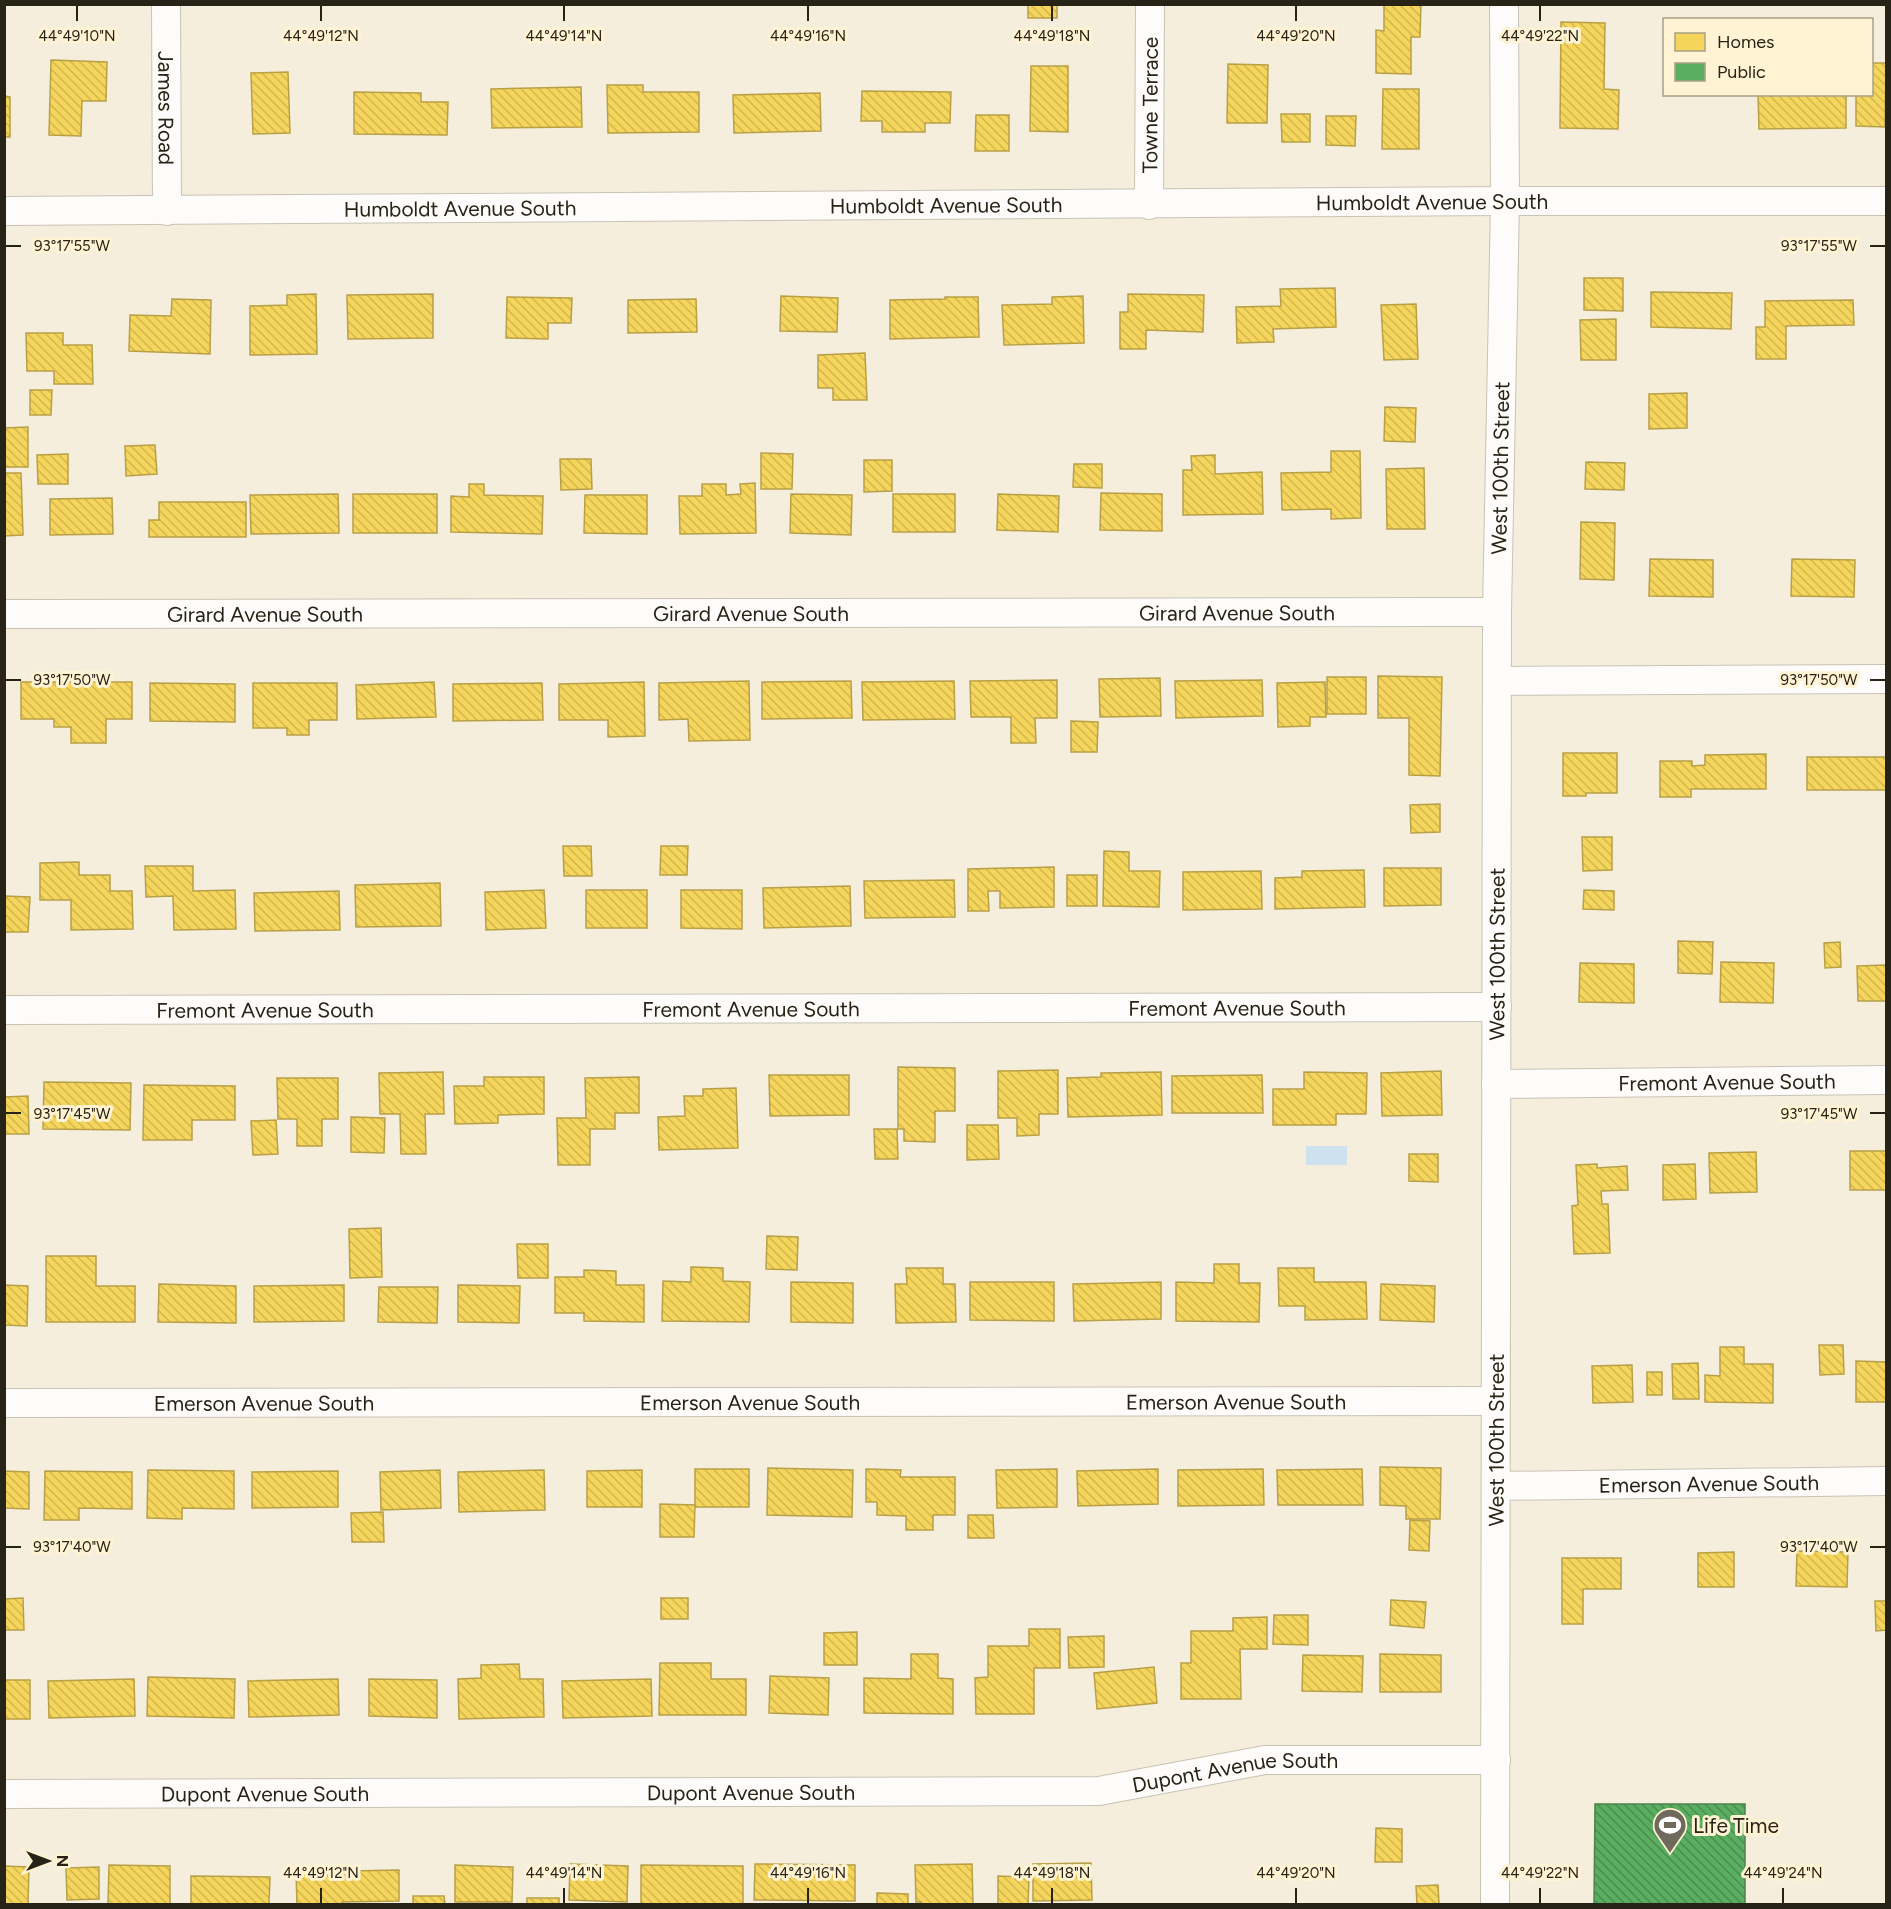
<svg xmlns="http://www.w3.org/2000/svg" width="1891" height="1909" viewBox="0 0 1891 1909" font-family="Figtree,sans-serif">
	<defs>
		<pattern id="homes-back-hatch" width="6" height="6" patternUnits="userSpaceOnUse" patternTransform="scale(1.5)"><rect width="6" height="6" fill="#f6d55c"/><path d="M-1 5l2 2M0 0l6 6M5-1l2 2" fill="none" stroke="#d3b74f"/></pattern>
		<pattern id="public-back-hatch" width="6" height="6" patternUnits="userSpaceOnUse" patternTransform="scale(1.5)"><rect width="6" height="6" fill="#5aae61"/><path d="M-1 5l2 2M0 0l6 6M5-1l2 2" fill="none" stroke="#4a8d4f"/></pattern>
	</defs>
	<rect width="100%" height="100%" fill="#f5eedd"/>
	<rect fill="#cde1ef" x="1306" y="1146" width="41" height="19"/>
	<g fill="url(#homes-back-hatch)" stroke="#b8a047" stroke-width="1.5">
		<rect x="1028" y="4" width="29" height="14"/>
		<path d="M1384 4H1421L1420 37H1411V74L1376 73V30L1384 31Z"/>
		<path d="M1561 22 1605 23 1604 89 1619 90 1618 129 1560 128Z"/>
		<path d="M51 60 107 62 106 101H82L81 136 49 135Z"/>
		<path d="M1872 63H1886L1885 127 1856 126V94H1872Z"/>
		<path d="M1228 64 1268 65 1267 123H1227Z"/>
		<path d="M1031 66H1068V132L1030 131Z"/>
		<path d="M288 72 290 133 253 134 251 73Z"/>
		<path d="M607 85H643V92H699V132L608 133Z"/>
		<path d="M581 87 582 127 492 128 491 89Z"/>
		<path d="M1383 89H1419V149H1382Z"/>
		<path d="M862 91 951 92 950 123H925V132H882V121H861Z"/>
		<path d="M354 92 421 93V102H448L447 135 354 134Z"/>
		<path d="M820 93 821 131 734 133 733 95Z"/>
		<path d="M1758 94H1846V128L1759 129Z"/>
		<path d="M4 96 10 97V137H4Z"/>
		<path d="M1281 114H1310V142H1282Z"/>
		<path d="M976 115H1009V151H975Z"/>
		<path d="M1326 116H1356L1355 146 1326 145Z"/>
		<path d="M1584 278H1623V311L1584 310Z"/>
		<path d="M1335 288 1336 327 1273 329 1274 342 1237 343 1236 307 1281 306 1280 289Z"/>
		<path d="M1651 292 1732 293 1731 329 1651 327Z"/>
		<path d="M316 294 317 354 250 355V306L287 305V295Z"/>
		<path d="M433 294V338L348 339 347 295Z"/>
		<path d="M1128 294 1204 295 1203 332 1146 330V349H1120V312H1128Z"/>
		<path d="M781 296 838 298 837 332 780 331Z"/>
		<path d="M1083 296 1084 343 1004 345 1002 305 1052 304V297Z"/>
		<path d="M507 297 572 298 571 323H548V339L506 338Z"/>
		<path d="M945 297H978L979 337 890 339V300L945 299Z"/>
		<path d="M172 299 211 300 210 354 129 351 130 315 171 316Z"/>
		<path d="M696 299 697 332 628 333V300Z"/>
		<path d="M1853 300 1854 325 1786 326V359H1756V327H1765V301Z"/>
		<path d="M1416 304 1418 359 1384 360 1381 305Z"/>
		<path d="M1616 319V360H1581L1580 320Z"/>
		<path d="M26 333H63V345H92L93 384H54V371H27Z"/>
		<path d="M865 353 867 400H833V388H818V355Z"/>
		<path d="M30 390H52L51 415H30Z"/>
		<path d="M1687 393V428L1649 429V394Z"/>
		<path d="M1385 407 1416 408 1415 442 1384 441Z"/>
		<path d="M28 427V467H4V428Z"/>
		<path d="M155 445 157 474 126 476 125 446Z"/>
		<path d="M1331 451H1360L1361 518 1331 519V509L1282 510 1281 473 1331 472Z"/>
		<path d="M761 453 793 454 792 489H761Z"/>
		<path d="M68 454V484H38L37 455Z"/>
		<path d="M1215 455V474L1262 472 1263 514 1183 515V470H1192L1191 456Z"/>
		<path d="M560 459H591L592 489 561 490Z"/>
		<path d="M864 460H892V491L864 492Z"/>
		<path d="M1586 462 1625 463 1624 490 1585 489Z"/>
		<path d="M1074 464H1102V488L1073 487Z"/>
		<path d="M1424 468 1425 529H1387L1386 469Z"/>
		<path d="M4 473H21L23 535 4 536Z"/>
		<path d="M755 483 756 533 680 534 679 496H702V484H726V495L741 494 740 484Z"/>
		<path d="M469 484H484V495L543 496 542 534 451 532V496L469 497Z"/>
		<path d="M1101 493 1162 494V531L1100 530Z"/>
		<path d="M338 494 339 533 251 534 250 495Z"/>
		<rect x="353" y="494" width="84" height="39"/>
		<path d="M791 494 852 495 851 535 790 533Z"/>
		<rect x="893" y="494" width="62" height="38"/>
		<path d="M998 494 1059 496 1058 532 997 530Z"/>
		<path d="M585 495H647V534L584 533Z"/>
		<path d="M112 498 113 534 50 535V499Z"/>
		<path d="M159 502H246V537H149V520H159Z"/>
		<path d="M1581 522 1615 523 1614 580 1580 579Z"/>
		<path d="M1650 559 1713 560V597L1649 596Z"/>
		<path d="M1792 559 1855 560 1854 597 1791 596Z"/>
		<path d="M1378 676 1442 677 1440 776 1409 775V718H1378Z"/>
		<rect x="1327" y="677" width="39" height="37"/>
		<path d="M1160 678 1161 716 1100 717 1099 679Z"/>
		<path d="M1057 680V718H1035L1036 743H1011V717H971L970 681Z"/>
		<path d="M1262 680 1263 716 1176 718 1175 681Z"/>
		<path d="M749 681 750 740 689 741 688 719 659 720V683Z"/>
		<path d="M851 681 852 718 762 719V682Z"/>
		<path d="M954 681 955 719 863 720 862 682Z"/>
		<path d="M21 682H132V719H106V743H71V727H54V719H21Z"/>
		<path d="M434 682 436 717 357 719 356 685Z"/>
		<path d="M644 682 645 736 608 737V720H559V684Z"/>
		<path d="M1325 682 1326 717H1310V726L1278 727 1277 683Z"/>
		<path d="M150 683 235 684V722L150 721Z"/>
		<path d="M253 683H337V720H309V735H287V728H253Z"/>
		<path d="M542 683 543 720 453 721V684Z"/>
		<path d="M1071 721 1098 722 1097 752H1071Z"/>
		<path d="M1563 753H1617V793H1586V796H1563Z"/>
		<path d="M1766 754V789H1691V797H1660V761H1692V766L1705 765V755Z"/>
		<rect x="1807" y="757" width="79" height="33"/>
		<path d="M1440 804V832L1411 833 1410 805Z"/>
		<path d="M1582 837H1612V870L1583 871Z"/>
		<path d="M563 846H591L592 876H564Z"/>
		<path d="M661 846H688L687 875H660Z"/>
		<path d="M1104 851 1129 852V871H1160L1159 907 1103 906Z"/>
		<path d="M79 862V875H110V891H132L133 929 71 930V900H40V863Z"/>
		<path d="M145 866H193V891L235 890 236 929 174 930 173 896 146 897Z"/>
		<path d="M1054 867V907L1000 908V891H988L989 911H968V869Z"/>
		<path d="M1384 868H1441V905L1384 906Z"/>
		<path d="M1364 870 1365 907 1275 909V878L1302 877V871Z"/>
		<path d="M1261 871 1262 909 1183 910V872Z"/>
		<rect x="1067" y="875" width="30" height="31"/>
		<path d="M954 880 955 917 865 918 864 881Z"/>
		<path d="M440 883 441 926 356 927 355 885Z"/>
		<path d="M850 886 851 926 764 928 763 888Z"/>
		<path d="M544 890 546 928 486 930 485 892Z"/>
		<rect x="586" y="890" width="61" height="38"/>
		<path d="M681 890H742V929L681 928Z"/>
		<path d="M1584 890 1614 891V910L1583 909Z"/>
		<path d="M339 891 340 930 255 931 254 893Z"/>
		<path d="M4 896 30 897 28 932H4Z"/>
		<path d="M1678 941 1713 942 1712 974 1678 973Z"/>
		<path d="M1840 942 1841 967 1825 968 1824 943Z"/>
		<path d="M1721 962 1774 963 1773 1003 1720 1002Z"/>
		<path d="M1580 963 1634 964V1003L1579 1002Z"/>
		<path d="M1886 965V1001H1858L1857 966Z"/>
		<path d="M898 1067 955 1068V1111H935V1142L904 1141V1129H898Z"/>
		<path d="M1058 1070V1114H1039V1135L1017 1136V1118H998V1071Z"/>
		<path d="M1441 1071 1442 1115 1382 1116 1381 1073Z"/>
		<path d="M443 1072 444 1114H425L426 1154H401L400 1114H380L379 1073Z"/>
		<path d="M1161 1072 1162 1115 1068 1117 1067 1078 1101 1077V1073Z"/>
		<path d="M1304 1072 1367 1073 1366 1114H1336V1125H1273V1089H1304Z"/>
		<path d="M769 1075H849V1115L770 1116Z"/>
		<path d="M1262 1075 1263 1113H1172V1076Z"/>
		<path d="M484 1077H544V1114L498 1115V1123L455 1124 454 1086H484Z"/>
		<path d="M639 1077V1113H615V1129H590V1165H558L557 1118H586L585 1078Z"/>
		<path d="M277 1078H338V1119H322V1146H297V1119H278Z"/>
		<path d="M44 1082 131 1083 130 1130 43 1129Z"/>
		<path d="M144 1085 235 1086V1120H192V1140H143Z"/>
		<path d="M736 1088 738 1148 659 1150 658 1117 685 1116 684 1096H703V1089Z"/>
		<path d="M28 1096 29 1134H4V1097Z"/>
		<path d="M351 1117 385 1118 384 1153 351 1152Z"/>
		<path d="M276 1120 278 1154 253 1155 251 1121Z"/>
		<path d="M967 1125H998L999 1159 967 1160Z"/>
		<path d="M874 1129H897L898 1159H875Z"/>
		<rect x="1850" y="1151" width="36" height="39"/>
		<path d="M1756 1152 1757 1192 1710 1193 1709 1153Z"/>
		<path d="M1409 1154H1438V1182L1409 1181Z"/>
		<path d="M1597 1164V1168L1627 1166 1628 1190 1601 1191 1602 1204H1608L1610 1253 1574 1254 1572 1206 1578 1205 1576 1165Z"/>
		<path d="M1695 1164 1696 1199 1663 1200V1165Z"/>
		<path d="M381 1228 382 1277 350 1278 349 1229Z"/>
		<path d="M767 1236 798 1237 797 1270 766 1269Z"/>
		<path d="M517 1244H548V1278H518Z"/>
		<path d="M46 1256H96V1286H135V1322H46Z"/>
		<path d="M1214 1264H1239V1283H1260L1259 1322 1176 1321V1282L1214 1283Z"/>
		<path d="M691 1267 723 1268V1281L750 1282 749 1322 662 1321 663 1281 691 1282Z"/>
		<path d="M906 1268H943V1284H955L956 1322 896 1323 895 1284H907Z"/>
		<path d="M1278 1268H1314V1282H1366L1367 1319 1305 1320V1306H1279Z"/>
		<path d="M584 1270 616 1271V1285H644V1322L584 1321V1313H555V1277H584Z"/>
		<path d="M791 1282 853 1283V1323L791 1322Z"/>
		<path d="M970 1282H1054V1321L970 1320Z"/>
		<path d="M1161 1282V1319L1074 1321 1073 1284Z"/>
		<path d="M159 1284 236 1286V1323L158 1322Z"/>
		<path d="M1381 1284 1435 1286 1434 1322 1380 1320Z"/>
		<path d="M4 1285 28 1286 27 1326 4 1325Z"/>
		<path d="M344 1285V1321L254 1322V1286Z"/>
		<path d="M458 1285 520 1286 519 1323 458 1322Z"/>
		<path d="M379 1287H438L437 1323 378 1322Z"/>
		<path d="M1819 1345H1843L1844 1374 1820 1375Z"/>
		<path d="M1720 1347H1744V1364H1773V1403L1705 1402V1375L1720 1376Z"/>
		<path d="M1856 1361 1886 1362V1402H1856Z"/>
		<path d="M1698 1363 1699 1399H1673L1672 1364Z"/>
		<path d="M1632 1365 1633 1402 1593 1403 1592 1366Z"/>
		<rect x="1647" y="1372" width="15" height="23"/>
		<path d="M1380 1467 1441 1468 1440 1519H1406V1506L1380 1505Z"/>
		<path d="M768 1468 853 1470 852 1517 767 1515Z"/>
		<rect x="695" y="1469" width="54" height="38"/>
		<path d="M866 1469 901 1470 900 1477H955V1515H933V1530H906V1516L877 1515V1502H866Z"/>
		<path d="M1057 1469V1507L997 1508 996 1470Z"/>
		<path d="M1158 1469V1504L1078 1506 1077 1471Z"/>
		<path d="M1263 1469 1264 1505 1178 1506V1470Z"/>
		<path d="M1362 1469 1363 1505H1278L1277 1470Z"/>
		<path d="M148 1470 234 1471V1509L182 1508V1519L147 1518Z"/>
		<path d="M440 1470 441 1508 381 1510 380 1472Z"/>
		<path d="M544 1470 545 1510 459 1512 458 1472Z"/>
		<path d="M642 1470V1507H587V1471Z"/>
		<path d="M4 1471 29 1472V1509L4 1508Z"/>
		<path d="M45 1471 132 1472V1509L79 1508V1520H44Z"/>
		<path d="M338 1471V1507L252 1508V1472Z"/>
		<path d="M660 1504 695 1505 694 1537H660Z"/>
		<path d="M383 1512 384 1542H352L351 1513Z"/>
		<path d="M968 1515H993L994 1538H968Z"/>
		<path d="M1410 1520 1430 1521 1429 1551 1409 1550Z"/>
		<path d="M1797 1551 1848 1552 1847 1587 1796 1586Z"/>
		<path d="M1734 1552V1587H1698V1553Z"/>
		<path d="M1562 1558H1621V1589H1583V1624H1562Z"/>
		<path d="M23 1598 24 1630H4V1599Z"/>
		<rect x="661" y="1598" width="27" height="21"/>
		<path d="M1391 1600 1426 1602 1424 1628 1390 1625Z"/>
		<path d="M1875 1601H1886V1630L1876 1631Z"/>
		<path d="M1274 1615H1308V1645L1273 1644Z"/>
		<path d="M1267 1617V1649H1240L1241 1699H1181V1663H1191V1631H1233V1618Z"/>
		<path d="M1029 1629H1060V1668H1034V1714H976L975 1678 988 1677V1646H1029Z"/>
		<path d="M857 1632V1665H824V1633Z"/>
		<path d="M1104 1636V1667L1069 1668 1068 1637Z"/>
		<path d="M911 1654H938V1678L953 1679V1714L864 1713V1678L911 1679Z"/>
		<path d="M1380 1654 1441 1655V1692H1380Z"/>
		<path d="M1303 1655 1363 1656 1362 1692 1302 1691Z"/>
		<path d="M660 1663H711V1679H746V1715H659Z"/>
		<path d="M519 1664 520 1679H543L544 1717 459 1719 458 1679 481 1678V1665Z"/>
		<path d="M1154 1667 1157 1703 1097 1709 1094 1673Z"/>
		<path d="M770 1676 829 1678 828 1715 769 1713Z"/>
		<path d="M148 1677 235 1679 234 1718 147 1716Z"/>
		<path d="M134 1679 135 1716 49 1718 48 1681Z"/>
		<path d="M338 1679 339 1715 249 1717 248 1681Z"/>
		<path d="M369 1679 437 1680V1718L369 1716Z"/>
		<path d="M651 1679 652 1716 563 1718 562 1681Z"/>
		<rect x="4" y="1680" width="26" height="39"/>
		<path d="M1376 1828 1402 1829V1862H1375Z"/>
		<path d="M1091 1863 1092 1900 1033 1901V1864Z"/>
		<path d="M570 1864 628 1866 627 1902 569 1900Z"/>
		<path d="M755 1864 855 1865V1901L754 1900Z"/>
		<path d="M972 1864 973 1904H921V1902H916L915 1865Z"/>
		<path d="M109 1865 170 1866V1904H108Z"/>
		<path d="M455 1865 513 1867 512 1902H455Z"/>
		<path d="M641 1865 743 1866V1904H641Z"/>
		<path d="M4 1866 29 1867 28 1904H4Z"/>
		<path d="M99 1867V1899L67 1900 66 1868Z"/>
		<path d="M399 1870V1901L342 1902V1904H297L296 1872Z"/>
		<path d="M191 1876 270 1877 269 1904H191Z"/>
		<path d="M998 1876 1029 1877 1028 1904H998Z"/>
		<path d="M1438 1885 1439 1904H1417L1416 1886Z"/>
		<path d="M877 1893 908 1894V1904H877Z"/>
		<path d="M413 1896H444L445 1904H413Z"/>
		<rect x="527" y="1898" width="32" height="6"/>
	</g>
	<path fill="url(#public-back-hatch)" stroke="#4b844b" stroke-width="1.5" d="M1595 1804H1745V1904H1594Z"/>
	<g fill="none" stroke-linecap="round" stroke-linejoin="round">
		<g stroke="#c8c3b5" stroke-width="30">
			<g id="minor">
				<path id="s1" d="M166 4 167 211"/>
				<path id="s2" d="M1149 205 1150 4"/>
				<path id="s3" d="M4 211 1505 201H1886"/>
				<path id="s4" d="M4 614 1497 612"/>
				<path d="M1497 681 1886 679"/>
				<path id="s5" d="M4 1010 1497 1007"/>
				<path id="s6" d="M1496 1084 1886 1080"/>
				<path id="s7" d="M4 1403 1496 1401"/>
				<path id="s8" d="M1496 1486 1886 1481"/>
				<path id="s9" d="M4 1794 1099 1791 1265 1760H1496"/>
				<path id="s10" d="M1495 1904 1497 612 1505 201 1504 4"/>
			</g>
		</g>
		<use href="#minor" stroke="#fefcfa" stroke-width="28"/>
	</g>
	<path fill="none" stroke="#282317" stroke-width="2" d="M77 6V21M321 6V21M564 6V21M808 6V21M1052 6V21M1296 6V21M1540 6V21M6 246H21M1870 246H1885M6 680H21M1870 680H1885M6 1113H21M1870 1113H1885M6 1547H21M1870 1547H1885M321 1888V1903M564 1888V1903M808 1888V1903M1052 1888V1903M1296 1888V1903M1540 1888V1903M1783 1888V1903"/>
	<defs>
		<g id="stadium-pin" transform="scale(1.725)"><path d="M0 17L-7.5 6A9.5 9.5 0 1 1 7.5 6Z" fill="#706a5c" stroke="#fff3d3"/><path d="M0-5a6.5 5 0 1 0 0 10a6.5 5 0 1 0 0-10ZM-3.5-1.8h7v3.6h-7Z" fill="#fff"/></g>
	</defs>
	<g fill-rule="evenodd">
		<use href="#stadium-pin" x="1670" y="1825"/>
	</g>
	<g text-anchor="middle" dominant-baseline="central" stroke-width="6" stroke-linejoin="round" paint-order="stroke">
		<g font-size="21" fill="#282317" stroke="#fff3d3">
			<text stroke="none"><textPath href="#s2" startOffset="100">Towne Terrace</textPath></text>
			<text stroke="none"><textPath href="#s1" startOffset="104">James Road</textPath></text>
			<text stroke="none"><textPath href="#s3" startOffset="1428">Humboldt Avenue South</textPath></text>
			<text stroke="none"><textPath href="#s3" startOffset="942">Humboldt Avenue South</textPath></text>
			<text stroke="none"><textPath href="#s3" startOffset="456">Humboldt Avenue South</textPath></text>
			<text stroke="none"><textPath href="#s10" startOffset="1436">West 100th Street</textPath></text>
			<text stroke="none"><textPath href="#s4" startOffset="1233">Girard Avenue South</textPath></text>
			<text stroke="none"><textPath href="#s4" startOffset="747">Girard Avenue South</textPath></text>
			<text stroke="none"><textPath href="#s4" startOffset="261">Girard Avenue South</textPath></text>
			<text stroke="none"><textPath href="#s10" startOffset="950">West 100th Street</textPath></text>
			<text stroke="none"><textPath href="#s5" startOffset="747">Fremont Avenue South</textPath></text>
			<text stroke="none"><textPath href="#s5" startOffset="1233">Fremont Avenue South</textPath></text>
			<text stroke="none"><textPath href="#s5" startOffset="261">Fremont Avenue South</textPath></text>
			<text stroke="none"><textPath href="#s6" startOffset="231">Fremont Avenue South</textPath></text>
			<text stroke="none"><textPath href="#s7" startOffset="1232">Emerson Avenue South</textPath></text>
			<text stroke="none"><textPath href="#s7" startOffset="260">Emerson Avenue South</textPath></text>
			<text stroke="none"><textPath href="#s7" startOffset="746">Emerson Avenue South</textPath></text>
			<text stroke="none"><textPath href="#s10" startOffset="464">West 100th Street</textPath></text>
			<text stroke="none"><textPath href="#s8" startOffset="213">Emerson Avenue South</textPath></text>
			<text stroke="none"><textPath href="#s9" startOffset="1233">Dupont Avenue South</textPath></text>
			<text stroke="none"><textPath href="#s9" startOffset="747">Dupont Avenue South</textPath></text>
			<text stroke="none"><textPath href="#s9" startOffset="261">Dupont Avenue South</textPath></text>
		</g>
		<g font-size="21" fill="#282317" stroke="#fff3d3" text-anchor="start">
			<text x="1693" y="1825">Life Time</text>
		</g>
	</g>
	<g font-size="15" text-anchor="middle" fill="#282317" stroke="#fff3d3" stroke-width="6" stroke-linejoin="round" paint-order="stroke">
		<text x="77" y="41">44°49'10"N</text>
		<text x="321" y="41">44°49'12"N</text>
		<text x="564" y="41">44°49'14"N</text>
		<text x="808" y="41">44°49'16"N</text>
		<text x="1052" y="41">44°49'18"N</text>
		<text x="1296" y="41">44°49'20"N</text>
		<text x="1540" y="41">44°49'22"N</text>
		<text x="1819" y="251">93°17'55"W</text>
		<text x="72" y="251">93°17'55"W</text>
		<text x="1819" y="685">93°17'50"W</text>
		<text x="72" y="685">93°17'50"W</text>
		<text x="1819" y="1119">93°17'45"W</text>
		<text x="72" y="1119">93°17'45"W</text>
		<text x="1819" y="1552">93°17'40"W</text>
		<text x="72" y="1552">93°17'40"W</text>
		<text x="321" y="1878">44°49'12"N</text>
		<text x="564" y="1878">44°49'14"N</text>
		<text x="808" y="1878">44°49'16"N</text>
		<text x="1052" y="1878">44°49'18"N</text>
		<text x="1296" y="1878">44°49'20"N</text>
		<text x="1540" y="1878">44°49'22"N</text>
		<text x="1783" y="1878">44°49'24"N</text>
	</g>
	<rect width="1891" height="1909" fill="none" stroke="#282317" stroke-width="12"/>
	<rect x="1663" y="18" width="210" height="78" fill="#fff3d3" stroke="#a9a088" stroke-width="1.5"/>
	<rect x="1675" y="33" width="30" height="18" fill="#f6d55c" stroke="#a9a088" stroke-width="1.5"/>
	<text x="1717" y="48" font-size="18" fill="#282317">Homes</text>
	<rect x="1675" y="63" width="30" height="18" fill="#5aae61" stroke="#a9a088" stroke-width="1.5"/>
	<text x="1717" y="78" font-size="18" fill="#282317">Public</text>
	<g transform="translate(48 1861) rotate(90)" stroke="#fff3d3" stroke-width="4.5" paint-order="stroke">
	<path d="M0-4.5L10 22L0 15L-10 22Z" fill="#282317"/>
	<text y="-9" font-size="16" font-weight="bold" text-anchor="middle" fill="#282317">N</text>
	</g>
</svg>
